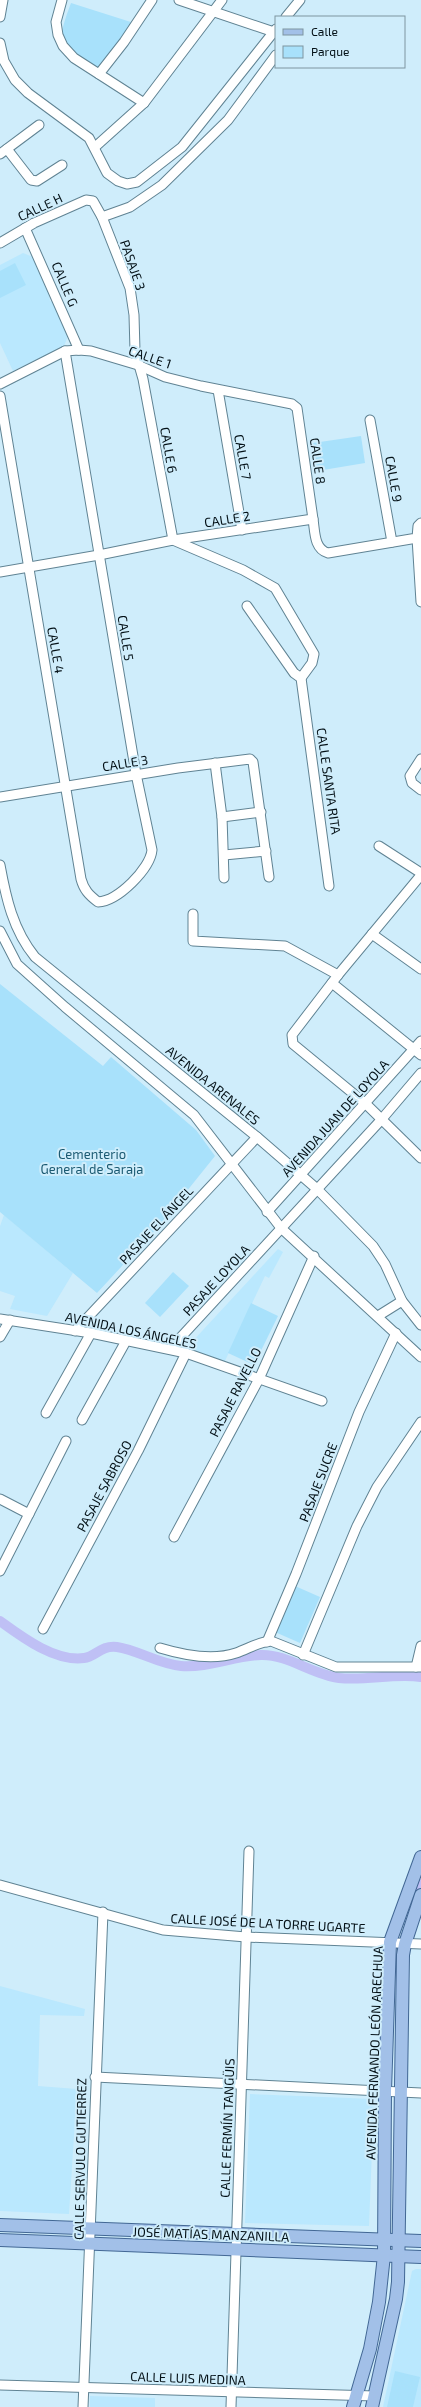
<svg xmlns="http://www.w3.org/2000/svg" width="421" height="2407" viewBox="0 0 421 2407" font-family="'Exo 2',sans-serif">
	<rect width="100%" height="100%" fill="#cfedfb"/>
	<g fill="#bae8fe">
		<path d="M23 253 33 257 48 290 50 301 54 303 68 336 64 346 13 371 0 343V265Z"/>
		<path d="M4 1215 73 1273 47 1316 10 1309 15 1296 0 1291V1226Z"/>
		<path d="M278 1249 283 1252 269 1278 265 1276 224 1363 192 1350 190 1344Z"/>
		<path d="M0 1986 85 2009 84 2016 40 2015 38 2086 77 2089 69 2214 0 2211Z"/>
		<path d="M250 2094 374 2099 369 2226 245 2223Z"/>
		<path d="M416 2269H421V2407H383L412 2271Z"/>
		<path d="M90 2396 155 2398V2407H90Z"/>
	</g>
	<g fill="#a8e1fb">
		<path d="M71 3 134 23 98 69C86 60 59 46 63 27 65 19 68 11 71 3Z"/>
		<path d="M15 263 26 285 0 298V271Z"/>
		<path d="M361 436 365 463 317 471 313 443Z"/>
		<path d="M0 984 103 1066 111 1057 196 1130 215 1156 158 1227 97 1293 0 1212Z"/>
		<path d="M173 1272 189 1286 160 1317 145 1303Z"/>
		<path d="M251 1303 278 1316 254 1365 228 1353Z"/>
		<path d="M295 1586 320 1597 300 1643 275 1632Z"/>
		<path d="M395 2371 420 2377 413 2407H387Z"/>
	</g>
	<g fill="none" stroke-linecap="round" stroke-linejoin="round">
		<g stroke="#bfc0f5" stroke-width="10">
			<path d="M0 1621C22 1637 55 1662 84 1658 96 1657 100 1645 117 1647 138 1650 158 1664 181 1666 208 1668 234 1656 261 1655 287 1654 313 1675 339 1678 367 1681 394 1673 421 1677"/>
			<path d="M415 1901 421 1884"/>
		</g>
		<g stroke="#608393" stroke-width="11">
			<g id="minor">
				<path d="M62 0 56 22 58 35 63 46 74 58 144 103"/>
				<path d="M179 0 274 32"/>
				<path d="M0 17 3 0"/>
				<path d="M286 17 300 0"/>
				<path d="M0 43 4 61 15 80 28 93 89 138 107 173 118 181 127 184 137 182 182 147 276 29"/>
				<path d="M99 74 124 42 152 0"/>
				<path d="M95 147 144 103 222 0"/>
				<path d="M7 149 31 180 37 181 62 165"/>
				<path d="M0 154 39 125"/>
				<path d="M102 217 130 207 162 185 228 120 276 55"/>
				<path d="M25 228 79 350"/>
				<path d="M0 243 34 223 86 200 93 201 102 217 130 288 134 315 135 351 143 379 173 540 243 570 275 588 314 654 312 663 301 678"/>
				<path d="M0 384 65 351 79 350 91 351 138 365 165 377 201 386 292 404 297 408 313 519"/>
				<path d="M218 390 242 530"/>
				<path d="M0 396 81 879C84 890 89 895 98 902 118 901 150 869 152 850L136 774 65 351"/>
				<path d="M370 420 392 542"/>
				<path d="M417 538 421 602"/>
				<path d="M0 572 99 555 173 540 313 519C315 532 314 549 328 553L417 538 418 526 421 523"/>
				<path d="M247 606 294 673 301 678 329 886"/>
				<path d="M421 759 410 776 412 783 421 790"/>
				<path d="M215 763 222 817 224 878"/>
				<path d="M0 797 178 768 250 759 253 762 269 877"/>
				<path d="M222 817 261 812"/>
				<path d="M379 846 421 873"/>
				<path d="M224 855 266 851"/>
				<path d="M0 865C6 898 13 930 35 957L257 1137 317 1189 373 1246 385 1264 402 1301 421 1325"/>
				<path d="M421 875 338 975 292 1035 293 1044 366 1104 421 1158"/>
				<path d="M193 914V941L285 946 338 975"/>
				<path d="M0 931 17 964 65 1007 194 1115 281 1228 421 1357"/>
				<path d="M372 934 421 969"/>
				<path d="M332 983 421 1055"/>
				<path d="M267 1212 421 1041"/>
				<path d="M378 1316 402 1301"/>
				<path d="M0 1319 91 1333 186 1353 322 1401"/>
				<path d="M75 1331 257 1137"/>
				<path d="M0 1337 10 1320"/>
				<path d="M170 1349 381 1120 421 1073"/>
				<path d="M46 1413 91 1333"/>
				<path d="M82 1420 126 1341"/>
				<path d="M0 1499 29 1514"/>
				<path d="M174 1537 259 1379 314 1256"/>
				<path d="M0 1571 66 1441"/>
				<path d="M43 1629 138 1451 186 1353"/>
				<path d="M267 1642 296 1574 359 1412 396 1333"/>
				<path d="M160 1648C183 1655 212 1661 236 1653 248 1649 258 1642 271 1641L336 1667H421"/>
				<path d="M303 1655 357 1526 377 1487 421 1422"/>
				<path d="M416 1667 421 1646"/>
				<path d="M0 1885 163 1930 246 1937 421 1944"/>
				<path d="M95 2077 421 2093"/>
				<path d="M0 2385 375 2396"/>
				<path d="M83 2407 103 1912"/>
				<path d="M231 2407 249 1851"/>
			</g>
		</g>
		<g stroke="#426794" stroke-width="14">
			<g id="major">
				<path d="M0 2225 421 2241"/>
				<path d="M0 2240 421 2257"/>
				<path d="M353 2407 370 2349 379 2302 384 2255 385 2091 390 1942 421 1857"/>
				<path d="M372 2407 396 2299 398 2282 403 1955 405 1944 421 1895"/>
			</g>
		</g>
		<use href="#minor" stroke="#fff" stroke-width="9"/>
		<use href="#major" stroke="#a2c0e8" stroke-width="12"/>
	</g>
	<g text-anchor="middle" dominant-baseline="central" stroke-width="4" stroke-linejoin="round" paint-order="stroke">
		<g font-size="13" fill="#041117" stroke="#cfedfb">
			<text transform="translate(40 207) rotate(-25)">CALLE H</text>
			<text transform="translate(133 265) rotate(71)">PASAJE 3</text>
			<text transform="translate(65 284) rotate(67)">CALLE G</text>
			<text transform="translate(150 357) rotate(19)">CALLE 1</text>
			<text transform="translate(169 450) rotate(80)">CALLE 6</text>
			<text transform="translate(243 457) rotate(80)">CALLE 7</text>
			<text transform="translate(318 461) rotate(82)">CALLE 8</text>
			<text transform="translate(394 479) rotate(80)">CALLE 9</text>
			<text transform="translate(227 519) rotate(-9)">CALLE 2</text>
			<text transform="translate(126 638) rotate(81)">CALLE 5</text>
			<text transform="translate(56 650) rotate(80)">CALLE 4</text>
			<text transform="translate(125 763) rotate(-9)">CALLE 3</text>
			<text transform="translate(329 781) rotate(82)">CALLE SANTA RITA</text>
			<text transform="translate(213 1085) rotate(39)">AVENIDA ARENALES</text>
			<text transform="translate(335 1118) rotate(-48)">AVENIDA JUAN DE LOYOLA</text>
			<text transform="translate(156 1225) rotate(-47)">PASAJE EL ÁNGEL</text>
			<text transform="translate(216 1280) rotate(-47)">PASAJE LOYOLA</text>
			<text transform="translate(131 1330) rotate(12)">AVENIDA LOS ÁNGELES</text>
			<text transform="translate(235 1392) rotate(-63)">PASAJE RAVELLO</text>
			<text transform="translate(318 1482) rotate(-69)">PASAJE SUCRE</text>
			<text transform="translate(104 1486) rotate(-62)">PASAJE SABROSO</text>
			<text transform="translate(268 1923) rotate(3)">CALLE JOSÉ DE LA TORRE UGARTE</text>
			<text transform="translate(374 2053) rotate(-88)">AVENIDA FERNANDO LEÓN ARECHUA</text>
			<text transform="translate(227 2128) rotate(-88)">CALLE FERMÍN TANGÜIS</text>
			<text transform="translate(80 2159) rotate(-89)">CALLE SERVULO GUTIERREZ</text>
			<text transform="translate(211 2234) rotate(2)">JOSÉ MATÍAS MANZANILLA</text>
			<text transform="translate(188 2378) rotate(2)">CALLE LUIS MEDINA</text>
		</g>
		<g font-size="13" fill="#1b5a72" stroke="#cfedfb">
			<text x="92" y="1154">Cementerio<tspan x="92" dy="15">General de Saraja</tspan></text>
		</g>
	</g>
	<rect x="275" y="16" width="130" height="52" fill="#cfedfb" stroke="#7e95a0"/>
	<rect x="283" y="29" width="20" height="6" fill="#a2c0e8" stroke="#7e95a0"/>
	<text x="311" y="36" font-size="12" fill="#041117">Calle</text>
	<rect x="283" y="46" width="20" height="12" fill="#a8e1fb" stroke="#7e95a0"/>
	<text x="311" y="56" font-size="12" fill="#041117">Parque</text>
</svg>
